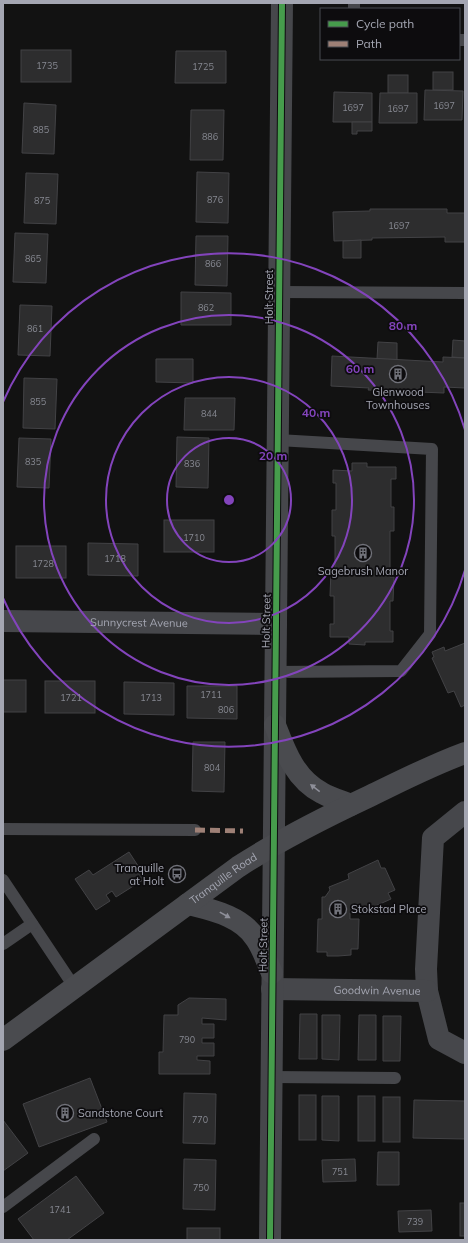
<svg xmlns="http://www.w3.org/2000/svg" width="468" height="1243" viewBox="0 0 468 1243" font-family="Mulish,sans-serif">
	<rect width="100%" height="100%" fill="#121212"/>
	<g fill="#2d2d2e" stroke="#424245">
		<rect x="21" y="50" width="50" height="32"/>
		<path d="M176 51H226V83H175Z"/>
		<rect x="433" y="72" width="20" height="18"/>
		<rect x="388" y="75" width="20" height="18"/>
		<path d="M425 90 463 91 462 120H424Z"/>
		<path d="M334 92 372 93V122H333Z"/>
		<path d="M380 93H417V123H379Z"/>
		<path d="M24 103 56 105 54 154 22 153Z"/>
		<path d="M191 110H224L223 160H190Z"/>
		<path d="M352 122H372V131H357V134H352Z"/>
		<path d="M197 172 229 173 228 223 196 222Z"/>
		<path d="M26 173 58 174 56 224 24 223Z"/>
		<path d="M370 209H447V213H465V242H445V237L372 238V240L334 241 333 212 370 211Z"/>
		<path d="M15 233 48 234 46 283 13 282Z"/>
		<path d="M196 236H228L227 286 195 285Z"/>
		<path d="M361 240V258H343V241Z"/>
		<path d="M181 292 231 293V325H181Z"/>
		<path d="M20 305 52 306 50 356 18 355Z"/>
		<path d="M453 340 465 341V358L452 357Z"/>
		<path d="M378 342 397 343V360L377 359Z"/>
		<path d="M332 356 443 362V357L465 358V388L444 387V393L368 390 369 388 331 386Z"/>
		<path d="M156 359H193V383L156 382Z"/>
		<path d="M24 378 57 379 55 429 23 428Z"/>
		<path d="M185 398H235L234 430H184Z"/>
		<path d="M177 437 209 438 208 488 176 487Z"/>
		<path d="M19 438 51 439 49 488 17 487Z"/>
		<path d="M352 463H367V467H396V479H391V507H394V531H390V577H394L393 601H390V631H393V642H365V645L349 644V637H330V624H334V596H330L331 570H335V536H332V510H336V483H333V470L352 471Z"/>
		<rect x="164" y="520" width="50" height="32"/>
		<path d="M88 543 138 544V576L88 575Z"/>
		<rect x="16" y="546" width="50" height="32"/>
		<path d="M465 643V705L461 707 454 691 448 693 432 658 434 657 432 652 444 647 445 651Z"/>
		<rect x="3" y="680" width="23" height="32"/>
		<rect x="45" y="681" width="50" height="32"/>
		<path d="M124 682 174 683V715L124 714Z"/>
		<path d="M187 686H237V719L187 718Z"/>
		<path d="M193 742H225L224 792 192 791Z"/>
		<path d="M129 852 146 878 116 897 112 891 106 895 110 901 96 910 75 879 89 870 93 875Z"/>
		<path d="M378 860 381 868H385L395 890 388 893 391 899 364 911 361 904 355 905 350 913V919H359L358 949H351V955L338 956H327V952H317L318 919H322V897H325L330 890 329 887 349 879 348 874Z"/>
		<path d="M189 998 226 999V1020L202 1018V1024H214V1038H202V1043H214V1056H197V1060L210 1061V1074H159V1052H163L164 1015H178V1005Z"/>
		<path d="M300 1014H317V1059H299Z"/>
		<path d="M322 1015H340L339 1060 322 1059Z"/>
		<path d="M359 1015H376V1060H358Z"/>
		<path d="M383 1016H401L400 1061H383Z"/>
		<path d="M90 1078 107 1122 39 1147 23 1104Z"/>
		<path d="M184 1093 216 1094 215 1144 183 1143Z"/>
		<rect x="299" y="1095" width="17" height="45"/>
		<path d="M322 1096H339V1141L322 1140Z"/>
		<rect x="358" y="1096" width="17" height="45"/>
		<rect x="383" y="1097" width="17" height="45"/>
		<path d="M414 1100 465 1101V1139L413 1138Z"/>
		<path d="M3 1120 28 1153 3 1171Z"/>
		<path d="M378 1152H399V1185H377Z"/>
		<path d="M184 1159 216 1160 215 1210 183 1209Z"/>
		<path d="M355 1159 356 1181 323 1182 322 1160Z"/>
		<path d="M76 1176 104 1213 67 1240H34L18 1219Z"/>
		<rect x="460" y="1203" width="5" height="33"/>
		<path d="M431 1210 432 1231 399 1232 398 1211Z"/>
		<rect x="187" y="1228" width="33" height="12"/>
	</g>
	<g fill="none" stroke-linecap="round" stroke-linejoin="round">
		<g stroke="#46474b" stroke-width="12">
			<path d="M354 9V3"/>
			<path d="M459 40H465"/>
			<path d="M279 292 465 293"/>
			<path d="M275 672 401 671 430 634 432 449 278 440"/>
			<path d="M3 829 195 830"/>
			<path d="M3 880 75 988"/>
			<path d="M3 944 32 924"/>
			<path d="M271 1077 395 1078"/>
			<path d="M3 1207 94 1139"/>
		</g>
		<g stroke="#46474b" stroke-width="22">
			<path id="s1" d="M3 621 276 624"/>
			<path d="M465 812 433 838 426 969 427 991 439 1039 465 1053"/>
			<path id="s2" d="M272 989 427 991"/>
			<path d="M270 1240 282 3"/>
		</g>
		<g stroke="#4a4b4f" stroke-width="22">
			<path d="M275 725C285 751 295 779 322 793 331 798 341 801 351 805"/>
			<path d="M188 904C212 910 242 916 256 939 263 949 267 962 272 973"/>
			<path id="s3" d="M3 1040 238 867C281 839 323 818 370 796 401 781 432 765 465 753"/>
		</g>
		<path stroke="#9e8076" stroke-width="5" stroke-dasharray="10 5" stroke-linecap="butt" d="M195 830 243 831"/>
		<g stroke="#0d0c0e" stroke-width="8">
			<path id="cycleway" d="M270 1240 282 3"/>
		</g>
		<use href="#cycleway" stroke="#469c4c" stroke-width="6"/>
	</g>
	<defs><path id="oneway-solid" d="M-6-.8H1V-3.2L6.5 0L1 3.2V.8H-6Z"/></defs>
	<g fill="#8e8f99">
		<use href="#oneway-solid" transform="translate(315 788) rotate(-142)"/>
		<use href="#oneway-solid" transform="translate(225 915) rotate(29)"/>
	</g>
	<g fill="none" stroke="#8344bc" stroke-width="2">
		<circle cx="229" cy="500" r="62"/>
		<circle cx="229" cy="500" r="123"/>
		<circle cx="229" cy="500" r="185"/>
		<path d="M465 570A246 246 0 0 1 3 598M3 402A246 246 0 0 1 465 430"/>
	</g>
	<defs>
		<g id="building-ring" transform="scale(0.9)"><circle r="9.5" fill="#0d0c0e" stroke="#71727a" stroke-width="1.5"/><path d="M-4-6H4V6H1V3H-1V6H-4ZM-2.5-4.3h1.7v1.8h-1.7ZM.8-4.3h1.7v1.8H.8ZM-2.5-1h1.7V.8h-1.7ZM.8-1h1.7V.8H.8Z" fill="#71727a"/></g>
		<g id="bus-ring" transform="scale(0.9)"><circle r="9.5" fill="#0d0c0e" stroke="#71727a" stroke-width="1.5"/><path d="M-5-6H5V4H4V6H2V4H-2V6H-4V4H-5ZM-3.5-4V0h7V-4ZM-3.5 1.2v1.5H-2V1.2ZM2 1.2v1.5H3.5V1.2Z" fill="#71727a"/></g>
	</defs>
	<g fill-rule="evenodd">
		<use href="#building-ring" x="398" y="374"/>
		<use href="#building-ring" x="363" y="553"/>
		<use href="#bus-ring" x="177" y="874"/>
		<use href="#building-ring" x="338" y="909"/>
		<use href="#building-ring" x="65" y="1113"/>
	</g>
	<g text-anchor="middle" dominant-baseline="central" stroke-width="3.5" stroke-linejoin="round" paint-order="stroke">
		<g font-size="9" fill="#868891">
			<text x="47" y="65">1735</text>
			<text x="203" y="66">1725</text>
			<text x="444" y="105">1697</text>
			<text x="353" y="107">1697</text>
			<text x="398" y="108">1697</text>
			<text x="41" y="129">885</text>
			<text x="210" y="136">886</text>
			<text x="215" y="199">876</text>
			<text x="42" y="200">875</text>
			<text x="399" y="225">1697</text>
			<text x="33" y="258">865</text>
			<text x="213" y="263">866</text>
			<text x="206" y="307">862</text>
			<text x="35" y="328">861</text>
			<text x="38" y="401">855</text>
			<text x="209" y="413">844</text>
			<text x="33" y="461">835</text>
			<text x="192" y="463">836</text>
			<text x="194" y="537">1710</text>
			<text x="115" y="558">1718</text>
			<text x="43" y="563">1728</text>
			<text x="211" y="694">1711</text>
			<text x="71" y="697">1721</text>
			<text x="151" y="697">1713</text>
			<text x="226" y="709">806</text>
			<text x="212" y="767">804</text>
			<text x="187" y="1039">790</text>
			<text x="200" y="1119">770</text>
			<text x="340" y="1171">751</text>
			<text x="201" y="1187">750</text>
			<text x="60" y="1209">1741</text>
			<text x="415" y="1221">739</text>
		</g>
		<g font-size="11" fill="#a4a6b2" stroke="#0d0c0e">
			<text transform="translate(269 297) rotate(-90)">Holt Street</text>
			<text transform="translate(266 621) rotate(-89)">Holt Street</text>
			<text stroke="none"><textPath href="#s1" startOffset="136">Sunnycrest Avenue</textPath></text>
			<text stroke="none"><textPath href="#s3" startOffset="273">Tranquille Road</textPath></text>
			<text transform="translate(263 945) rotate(-89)">Holt Street</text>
			<text stroke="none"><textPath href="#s2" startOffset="105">Goodwin Avenue</textPath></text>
		</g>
		<g font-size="11" fill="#a4a6b2" stroke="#0d0c0e">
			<text x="398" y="392">Glenwood<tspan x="398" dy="13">Townhouses</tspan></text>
			<text x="363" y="571">Sagebrush Manor</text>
			<text x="164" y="868" text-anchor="end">Tranquille<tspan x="164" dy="13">at Holt</tspan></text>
			<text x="351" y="909" text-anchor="start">Stokstad Place</text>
			<text x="78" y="1113" text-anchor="start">Sandstone Court</text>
		</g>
	</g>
	<circle cx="229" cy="500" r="6" fill="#8344bc" stroke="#0d0c0e" stroke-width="2"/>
	<g font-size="12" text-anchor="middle" font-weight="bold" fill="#8344bc" stroke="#0d0c0e" stroke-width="3.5" stroke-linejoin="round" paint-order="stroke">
		<text x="403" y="330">80 m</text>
		<text x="360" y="373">60 m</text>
		<text x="316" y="417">40 m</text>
		<text x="273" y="460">20 m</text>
	</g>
	<rect width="468" height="1243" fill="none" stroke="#a4a6b2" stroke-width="8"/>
	<rect x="320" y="8" width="140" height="52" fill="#0d0c0e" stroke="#494a50"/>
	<rect x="328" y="21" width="20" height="6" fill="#469c4c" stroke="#494a50"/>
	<text x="356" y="28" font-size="12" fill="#a4a6b2">Cycle path</text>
	<rect x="328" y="41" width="20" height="6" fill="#9e8076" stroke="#494a50"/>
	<text x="356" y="48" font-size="12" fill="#a4a6b2">Path</text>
</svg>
